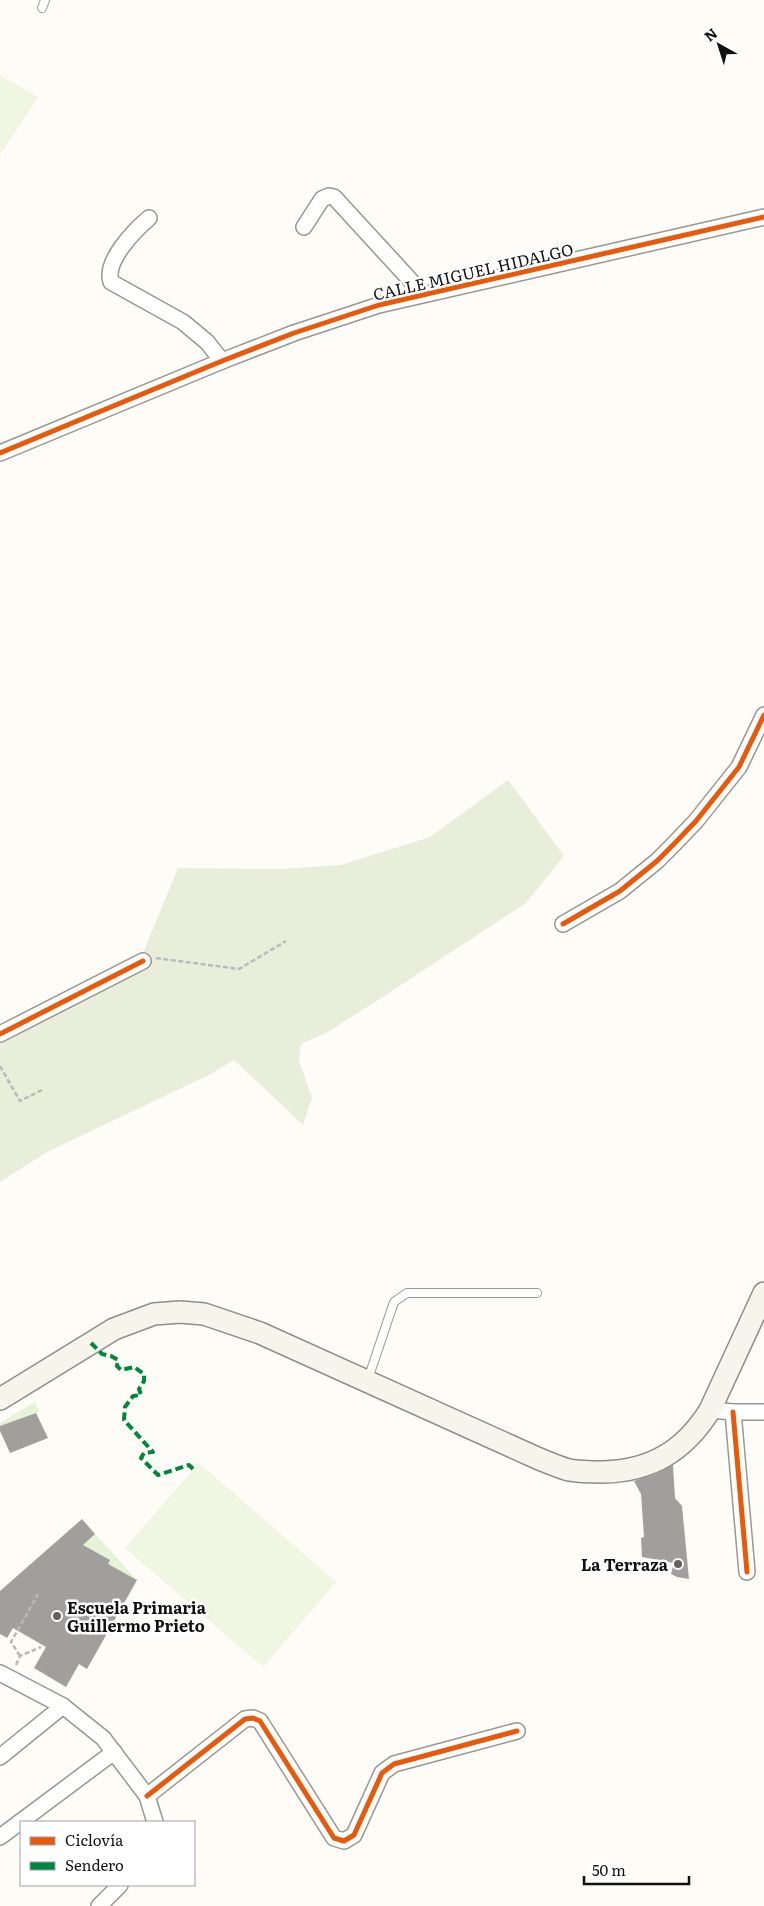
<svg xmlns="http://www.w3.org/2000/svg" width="764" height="1906" viewBox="0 0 764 1906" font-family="Literata,serif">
	<rect width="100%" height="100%" fill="#fdfcf7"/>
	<g fill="#e7f3d7">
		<path d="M35 1402 39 1412 0 1426V1423Z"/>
		<path d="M95 1534 137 1580 115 1568 59 1654 79 1538 84 1544Z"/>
	</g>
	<path fill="#e9eedb" d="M508 780 564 856 526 903 375 1002 326 1033 301 1044 299 1061 312 1098 303 1125 234 1060 211 1074 47 1152 0 1182V1043L146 967 143 953 178 868 280 869 341 865 430 837Z"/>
	<g fill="#f0f6e1">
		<path d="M0 75 38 97 0 155Z"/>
		<path d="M199 1463 336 1582 263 1667 125 1548Z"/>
	</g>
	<g fill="#a19f9c">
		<path d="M36 1413 48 1438 10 1453 0 1431V1426Z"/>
		<path d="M673 1465 675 1498 682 1506 689 1579 677 1577 671 1574 674 1563 642 1557 641 1538 644 1537 641 1494 634 1481 656 1474Z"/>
		<path d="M82 1519 95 1534 83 1545 110 1560 108 1564 137 1580 87 1669 79 1664 66 1687 34 1668 46 1647 13 1628 7 1638 0 1634V1591Z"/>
	</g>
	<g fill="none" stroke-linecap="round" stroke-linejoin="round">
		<g stroke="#979795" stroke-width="10">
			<g id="service">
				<path d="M42 8 45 0"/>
				<path d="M368 1379 394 1302 407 1293H537"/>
			</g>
		</g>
		<g stroke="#979795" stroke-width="18">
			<g id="minor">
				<path d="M149 218C135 230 104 261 111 282L183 322 207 342 222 361"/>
				<path d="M304 227 322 199 329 196 334 197 423 294"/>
				<path d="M0 453 222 361 294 333 379 305 764 217"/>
				<path d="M563 924 620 891 657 861 673 845 696 821 739 767 764 715"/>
				<path d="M0 1034 143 961"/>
				<path d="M710 1410 733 1412H764"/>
				<path d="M733 1412 747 1572"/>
				<path d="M0 1673 63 1706 103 1738 147 1796 155 1822"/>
				<path d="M0 1757 63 1706"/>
				<path d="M147 1796 245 1719 253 1718 260 1721 334 1838 344 1841 354 1835 382 1773 394 1764 517 1731"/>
				<path d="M0 1837 114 1752"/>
				<path d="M99 1906 120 1885"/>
			</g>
		</g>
		<g stroke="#8e8d8b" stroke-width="24">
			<path id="secondary" d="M0 1399 114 1329 154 1314 180 1312 204 1314 260 1333 537 1458C547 1462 558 1467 569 1470 580 1472 592 1472 603 1472 652 1471 685 1450 710 1410L764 1293"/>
		</g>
		<g stroke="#b9b9b8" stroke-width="2.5" stroke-dasharray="5 2.5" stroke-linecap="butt">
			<path d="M156 958 239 969 286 941"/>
			<path d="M0 1066 20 1101 42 1090"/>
			<path d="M20 1656 11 1642 38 1594"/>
			<path d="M16 1665 20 1656 41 1647"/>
		</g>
		<use href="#service" stroke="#fffffe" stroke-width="8"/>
		<use href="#minor" stroke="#fffffe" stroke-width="15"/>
		<use href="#secondary" stroke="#f6f4eb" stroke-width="21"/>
		<path stroke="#00873e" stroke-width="4" stroke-dasharray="8 4" stroke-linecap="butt" d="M91 1343 102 1354 111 1356 118 1360 117 1366 121 1370 134 1367 144 1374V1381L139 1389 141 1395 133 1396 125 1407 124 1420 153 1452 144 1453 141 1458 158 1475 189 1465 193 1469"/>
		<g stroke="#fff" stroke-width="8">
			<g id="cycleway">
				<path d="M0 453 222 361 294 333 379 305 764 217"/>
				<path d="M563 924 620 891 657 861 673 845 696 821 739 767 764 715"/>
				<path d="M0 1034 143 961"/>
				<path d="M733 1412 747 1572"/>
				<path d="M147 1796 245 1719 253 1718 260 1721 334 1838 344 1841 354 1835 382 1773 394 1764 517 1731"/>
			</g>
		</g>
		<use href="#cycleway" stroke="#e8590c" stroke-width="5"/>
	</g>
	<g fill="#646362" stroke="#fff" stroke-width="2">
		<circle cx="678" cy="1564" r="5"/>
		<circle cx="57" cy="1616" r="5"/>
	</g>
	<g text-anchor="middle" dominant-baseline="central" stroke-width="5" stroke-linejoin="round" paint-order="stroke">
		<g font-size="16" fill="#111" stroke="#fff">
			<text transform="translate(473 271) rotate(-13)">CALLE MIGUEL HIDALGO</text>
		</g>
		<g font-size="16" font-weight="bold" fill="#111" stroke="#fff" text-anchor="end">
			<text x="668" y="1564">La Terraza</text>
			<text x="67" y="1607" text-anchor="start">Escuela Primaria<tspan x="67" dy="18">Guillermo Prieto</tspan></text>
		</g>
	</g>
	<rect x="20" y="1821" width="175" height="65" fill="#ffffff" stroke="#a0a0a0"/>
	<rect x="30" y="1837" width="25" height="8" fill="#e8590c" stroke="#a0a0a0"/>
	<text x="65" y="1846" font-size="15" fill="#111111">Ciclovía</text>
	<rect x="30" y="1862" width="25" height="8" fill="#00873e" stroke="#a0a0a0"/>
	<text x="65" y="1871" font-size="15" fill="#111111">Sendero</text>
	<g transform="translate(719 45) rotate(321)" stroke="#ffffff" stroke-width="4" paint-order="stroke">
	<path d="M0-4L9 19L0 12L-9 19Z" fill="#111111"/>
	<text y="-8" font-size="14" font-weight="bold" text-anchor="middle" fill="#111111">N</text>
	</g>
	<path d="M584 1876v8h105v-8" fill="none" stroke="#111111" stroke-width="2.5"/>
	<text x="592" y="1876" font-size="15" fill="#111111" stroke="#ffffff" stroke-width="4" paint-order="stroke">50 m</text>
</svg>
